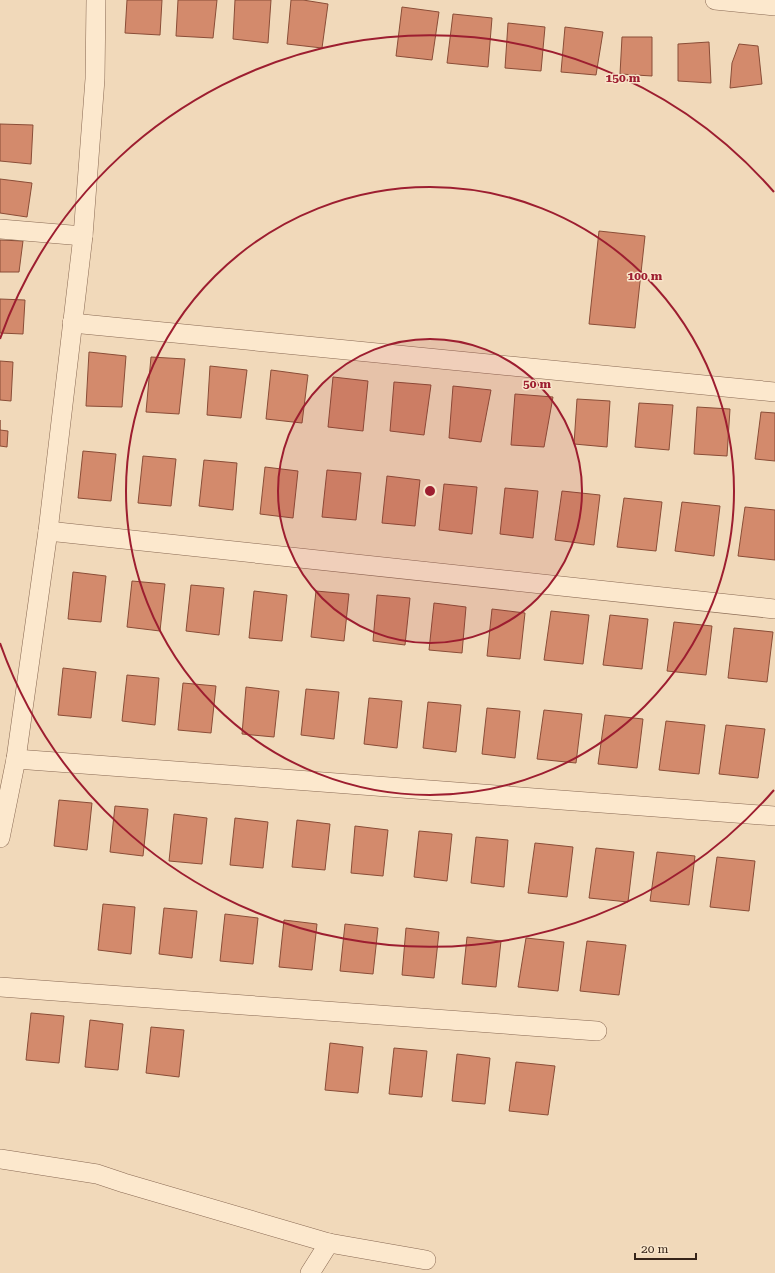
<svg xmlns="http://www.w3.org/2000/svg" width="775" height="1273" viewBox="0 0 775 1273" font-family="'Roboto Serif',serif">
	<rect width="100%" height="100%" fill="#f1d9ba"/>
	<g fill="#d38a6c" stroke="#8a4d37">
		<path d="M127 0H162L160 35 125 33Z"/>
		<path d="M178 0H217L213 38 176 36Z"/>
		<path d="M235 0H271L268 43 233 39Z"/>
		<path d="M291 0H303L328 4 322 48 287 44Z"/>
		<path d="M402 7 439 12 432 60 396 56Z"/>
		<path d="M453 14 492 18 488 67 447 63Z"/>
		<path d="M508 23 545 27 541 71 505 68Z"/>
		<path d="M565 27 603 32 596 75 561 72Z"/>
		<path d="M622 37H652V76L620 74Z"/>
		<path d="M709 42 711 83 678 81V44Z"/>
		<path d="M739 44 758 46 762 84 730 88 732 63Z"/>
		<path d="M0 124 33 125 31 164 0 161Z"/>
		<path d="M0 179 32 183 27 217 0 213Z"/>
		<path d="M599 231 645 236 635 328 589 324Z"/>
		<path d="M0 240 23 241 19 272H0Z"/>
		<path d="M0 299 25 300 23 334 0 333Z"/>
		<path d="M89 352 126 356 122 407 86 406Z"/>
		<path d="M151 357 185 359 179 414 146 412Z"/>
		<path d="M0 361 13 362 11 401 0 400Z"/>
		<path d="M210 366 247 370 241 418 207 415Z"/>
		<path d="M271 370 308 375 302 423 266 419Z"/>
		<path d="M333 377 368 381 363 431 328 427Z"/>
		<path d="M394 382 431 385 424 435 390 431Z"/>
		<path d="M453 386 491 390 481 442 449 438Z"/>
		<path d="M515 394 553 397 544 447 511 445Z"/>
		<path d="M577 399 610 401 607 447 574 444Z"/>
		<path d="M639 403 673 405 669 450 635 447Z"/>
		<path d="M697 407 730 409 727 456 694 454Z"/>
		<path d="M761 412 775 413V461L755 459Z"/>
		<path d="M0 420V430L8 431 7 447 0 446Z"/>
		<path d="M83 451 116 454 111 501 78 498Z"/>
		<path d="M143 456 176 459 171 506 138 503Z"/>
		<path d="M204 460 237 463 233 510 199 506Z"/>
		<path d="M265 467 298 471 293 518 260 514Z"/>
		<path d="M327 470 361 473 356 520 322 517Z"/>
		<path d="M387 476 420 480 415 526 382 523Z"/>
		<path d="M444 484 477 487 472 534 439 530Z"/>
		<path d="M505 488 538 491 533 538 500 534Z"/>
		<path d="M562 491 600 495 594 545 555 540Z"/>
		<path d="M624 498 662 502 656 551 617 547Z"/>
		<path d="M682 502 720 506 714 556 675 551Z"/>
		<path d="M745 507 775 510V560L738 556Z"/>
		<path d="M73 572 106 576 101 622 68 619Z"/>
		<path d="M132 581 165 584 160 631 127 627Z"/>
		<path d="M191 585 224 588 219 635 186 631Z"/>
		<path d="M254 591 287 595 282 641 249 638Z"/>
		<path d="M316 591 349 594 344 641 311 637Z"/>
		<path d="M377 595 410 598 405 645 373 641Z"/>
		<path d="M434 603 466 607 462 653 429 650Z"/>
		<path d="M492 609 525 613 520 659 487 656Z"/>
		<path d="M551 611 589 615 583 664 544 660Z"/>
		<path d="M610 615 648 619 642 669 603 665Z"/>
		<path d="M674 622 712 626 706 675 667 671Z"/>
		<path d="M734 628 773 632 767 682 728 678Z"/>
		<path d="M63 668 96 672 91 718 58 715Z"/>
		<path d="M127 675 159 678 155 725 122 721Z"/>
		<path d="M183 683 216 686 211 733 178 730Z"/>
		<path d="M246 687 279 691 274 737 242 734Z"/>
		<path d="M306 689 339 692 334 739 301 735Z"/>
		<path d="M369 698 402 701 397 748 364 744Z"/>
		<path d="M428 702 461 705 456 752 423 748Z"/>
		<path d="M487 708 520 711 515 758 482 754Z"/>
		<path d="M544 710 582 714 576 763 537 759Z"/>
		<path d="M605 715 643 719 637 768 598 764Z"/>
		<path d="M666 721 705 725 699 774 659 770Z"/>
		<path d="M726 725 765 729 758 778 719 774Z"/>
		<path d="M59 800 92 803 87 850 54 846Z"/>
		<path d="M115 806 148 809 143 856 110 852Z"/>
		<path d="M174 814 207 818 202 864 169 861Z"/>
		<path d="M235 818 268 822 263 868 230 865Z"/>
		<path d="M297 820 330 824 325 870 292 867Z"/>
		<path d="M355 826 388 830 383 876 351 873Z"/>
		<path d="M419 831 452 834 447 881 414 877Z"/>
		<path d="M476 837 508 840 504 887 471 883Z"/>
		<path d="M535 843 573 847 567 897 528 893Z"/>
		<path d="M596 848 634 852 628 902 589 898Z"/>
		<path d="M657 852 695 856 689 905 650 901Z"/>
		<path d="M717 857 755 861 749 911 710 907Z"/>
		<path d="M103 904 135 907 131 954 98 950Z"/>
		<path d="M164 908 197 911 192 958 159 954Z"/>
		<path d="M225 914 258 918 253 964 220 961Z"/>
		<path d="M284 920 317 924 312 970 279 967Z"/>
		<path d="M345 924 378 928 373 974 340 971Z"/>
		<path d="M406 928 439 932 434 978 402 975Z"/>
		<path d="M467 937 501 941 496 987 462 984Z"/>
		<path d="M526 938 564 942 558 991 518 987Z"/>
		<path d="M587 941 626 945 619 995 580 991Z"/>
		<path d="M31 1013 64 1016 59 1063 26 1060Z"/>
		<path d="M90 1020 123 1024 118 1070 85 1067Z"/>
		<path d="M151 1027 184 1030 179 1077 146 1073Z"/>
		<path d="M330 1043 363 1047 358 1093 325 1090Z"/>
		<path d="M394 1048 427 1051 422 1097 389 1094Z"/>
		<path d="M457 1054 490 1058 485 1104 452 1101Z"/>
		<path d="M516 1062 555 1066 548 1115 509 1111Z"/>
	</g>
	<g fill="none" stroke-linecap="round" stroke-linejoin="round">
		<g stroke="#896953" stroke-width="20">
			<g id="minor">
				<path d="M715 0 775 6"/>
				<path d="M0 229 83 236"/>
				<path d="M72 323 775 392"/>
				<path d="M48 531 775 609"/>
				<path d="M16 759 775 816"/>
				<path d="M0 838 16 759 48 531 83 236 95 79 96 0"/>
				<path d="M0 987 597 1031"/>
				<path d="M0 1159 97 1174 124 1183 329 1243 426 1260"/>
				<path d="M310 1273 329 1243"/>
			</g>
		</g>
		<use href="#minor" stroke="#fce8cd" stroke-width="19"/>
	</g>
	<circle cx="430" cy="491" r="152" fill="#9d1e30" fill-opacity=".12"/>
	<g fill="none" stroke="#9d1e30" stroke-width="2">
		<circle cx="430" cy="491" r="152"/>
		<circle cx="430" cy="491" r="304"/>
		<path d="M774 790A456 456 0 0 1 0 643M0 339A456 456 0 0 1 774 192"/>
	</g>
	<circle cx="430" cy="491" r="6" fill="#9d1e30" stroke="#f8e5ca" stroke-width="2"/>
	<g font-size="12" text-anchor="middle" font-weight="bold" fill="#9d1e30" stroke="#f8e5ca" stroke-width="3" stroke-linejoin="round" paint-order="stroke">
		<text x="623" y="82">150 m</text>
		<text x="645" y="280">100 m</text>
		<text x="537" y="388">50 m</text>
	</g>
	<path d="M635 1253v6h61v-6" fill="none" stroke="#362419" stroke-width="2"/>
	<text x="641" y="1253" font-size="12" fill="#362419" stroke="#f8e5ca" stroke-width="3" paint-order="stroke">20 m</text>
</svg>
